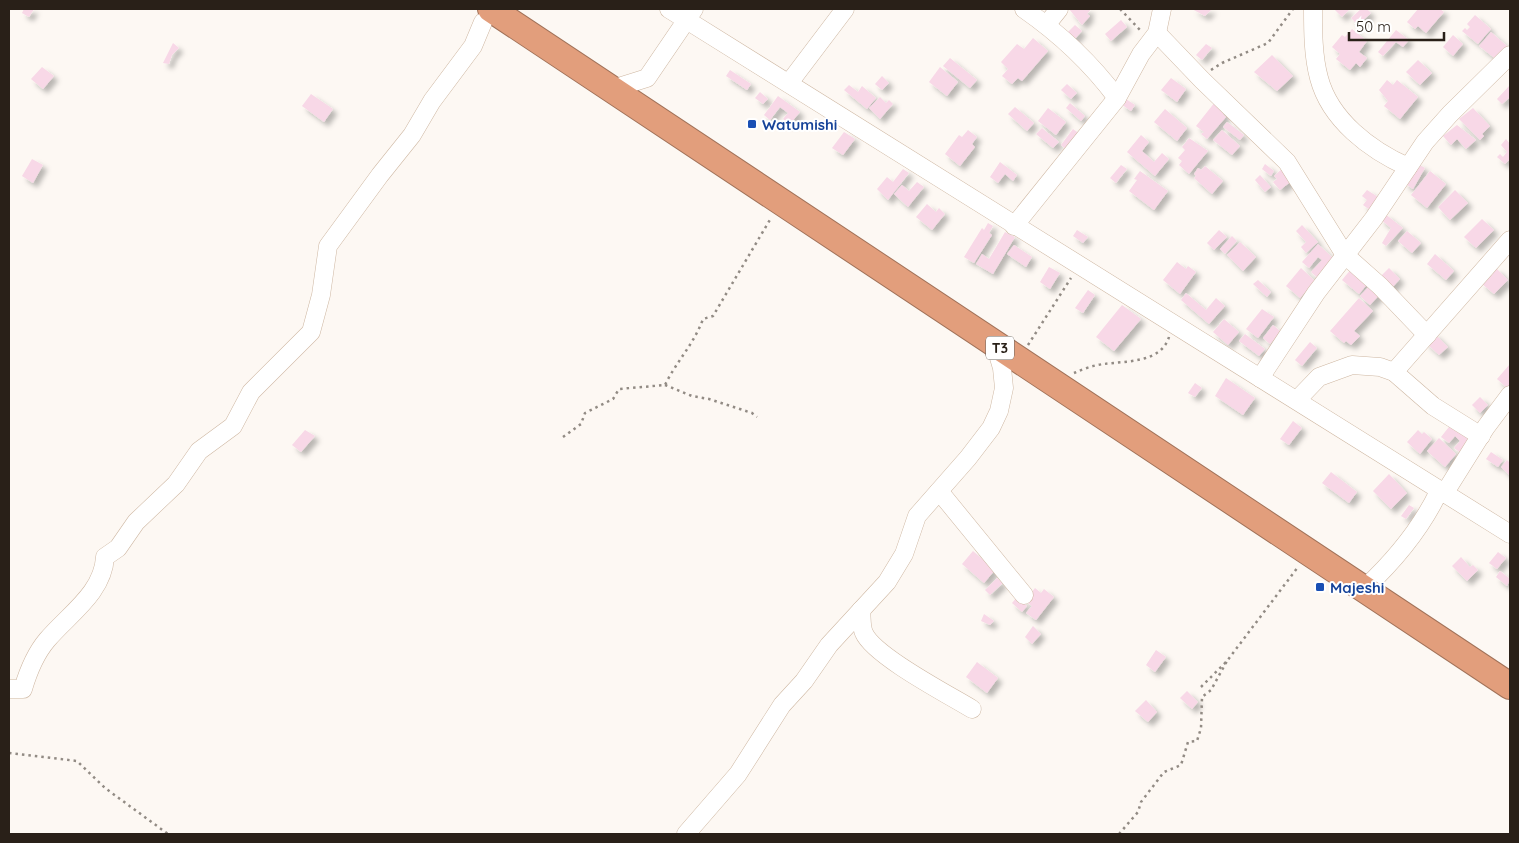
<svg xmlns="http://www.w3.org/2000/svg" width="1519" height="843" viewBox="0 0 1519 843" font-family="Quicksand,sans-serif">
	<defs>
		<filter id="shadow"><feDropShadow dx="4.5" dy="4.5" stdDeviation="2.5" flood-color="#0004"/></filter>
	</defs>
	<rect width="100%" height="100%" fill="#fdf8f3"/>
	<g fill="#f8d8e7" filter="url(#shadow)">
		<path d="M24 9H34L29 17 22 13Z"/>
		<path d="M1069 9H1091L1087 14 1090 16 1082 25Z"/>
		<path d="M1192 9H1212L1205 16Z"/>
		<path d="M1334 9H1350L1342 17Z"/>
		<path d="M1361 9H1367L1371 13 1358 25 1351 18Z"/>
		<path d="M1418 9H1440L1444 12 1426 33 1418 26 1415 29 1407 22Z"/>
		<path d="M1475 15 1491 29 1478 44 1462 31 1465 28 1467 30 1470 27 1467 24Z"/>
		<path d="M1121 20 1127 27 1111 41 1105 34Z"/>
		<path d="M1075 25 1082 31 1073 41 1066 34Z"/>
		<path d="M1352 29 1367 41 1359 52 1367 58 1360 67 1356 63 1350 70 1336 59 1340 54 1332 47 1342 35 1345 37Z"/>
		<path d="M1396 30 1409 40 1403 47 1396 42 1383 56 1378 52Z"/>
		<path d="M1491 32 1508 47 1497 60 1479 46Z"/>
		<path d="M1453 35 1463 44 1453 56 1443 47Z"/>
		<path d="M1033 38 1048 51 1022 81 1018 78 1012 84 1002 76 1008 69 1001 62 1017 44 1024 49Z"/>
		<path d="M173 43 179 48 172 55 169 64 163 63Z"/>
		<path d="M1206 44 1212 48 1202 60 1196 55Z"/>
		<path d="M1272 55 1293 76 1277 91 1254 72Z"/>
		<path d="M950 58 977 80 970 88 943 66Z"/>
		<path d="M1418 60 1432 73 1420 85 1406 72Z"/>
		<path d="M42 67 54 76 43 89 31 79Z"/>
		<path d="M940 67 958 82 947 96 929 82Z"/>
		<path d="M730 70 751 84 747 90 726 76Z"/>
		<path d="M882 76 889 83 882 90 875 84Z"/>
		<path d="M1171 78 1186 89 1177 102 1161 90Z"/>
		<path d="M1387 80 1393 85 1397 80 1418 97 1400 119 1384 106 1388 101 1379 90Z"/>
		<path d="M1067 84 1077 93 1071 99 1061 90Z"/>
		<path d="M849 85 858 92 862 86 876 98 867 109 844 90Z"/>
		<path d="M1510 85V99L1509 98 1502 104 1497 99Z"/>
		<path d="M760 92 768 99 763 104 755 98Z"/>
		<path d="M311 94 333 109 324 122 302 106Z"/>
		<path d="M778 96 800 112 790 124 783 119 788 113 780 107 770 120 764 115Z"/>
		<path d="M880 97 886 103 889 100 893 104 880 119 869 108Z"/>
		<path d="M1126 99 1135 105 1131 111 1121 104Z"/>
		<path d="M1215 102 1226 111 1223 114 1226 117 1207 139 1201 134 1204 132 1196 126Z"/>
		<path d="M1070 103 1085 116 1081 121 1066 108Z"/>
		<path d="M1015 107 1034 123 1027 131 1008 114Z"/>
		<path d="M1048 108 1066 122 1056 135 1038 121Z"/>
		<path d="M1473 108 1490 126 1482 134 1484 136 1480 140 1459 119Z"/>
		<path d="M1165 109 1187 128 1177 141 1154 122Z"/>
		<path d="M1227 122 1244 135 1240 140 1223 127Z"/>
		<path d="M1457 125 1476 140 1466 149 1457 139 1451 145 1443 136Z"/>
		<path d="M1042 128 1059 142 1053 148 1036 134Z"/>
		<path d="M1073 129 1081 135 1068 151 1061 145Z"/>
		<path d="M968 130 977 137 972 144 975 147 960 166 945 154 959 135 962 137Z"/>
		<path d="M1222 130 1240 146 1232 155 1213 140Z"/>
		<path d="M844 132 855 139 843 155 832 148Z"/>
		<path d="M1141 135 1149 142 1142 151 1154 162 1162 153 1169 159 1155 176 1127 152Z"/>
		<path d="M1189 138 1208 151 1189 174 1179 165 1182 161 1178 158 1185 150 1182 147Z"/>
		<path d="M1506 139 1510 144V159L1505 164 1497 157 1500 154 1503 157 1507 152 1501 145Z"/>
		<path d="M32 159 43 165 33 183 22 176Z"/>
		<path d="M1000 162 1017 175 1013 181 1005 174 998 183 990 177Z"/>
		<path d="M1416 163 1425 168 1413 189 1404 183Z"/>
		<path d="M1265 164 1274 171 1271 176 1262 169Z"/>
		<path d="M1121 165 1127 169 1116 183 1110 178Z"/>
		<path d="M1205 166 1223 181 1212 194 1194 178 1196 176 1194 174 1198 168 1201 170Z"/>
		<path d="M1283 168 1294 179 1280 190 1273 182 1277 179 1274 176Z"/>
		<path d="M903 169 909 173 888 200 877 189 887 177 893 182Z"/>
		<path d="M1140 171 1168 191 1154 210 1129 191 1137 180 1134 179Z"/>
		<path d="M1430 171 1446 184 1427 208 1411 195Z"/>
		<path d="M1260 175 1271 187 1265 192 1255 180Z"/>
		<path d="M917 182 924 187 908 207 894 194 902 185 909 191Z"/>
		<path d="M1367 190 1378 197 1370 210 1363 205 1367 200 1362 196Z"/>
		<path d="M1455 190 1468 203 1450 220 1438 207Z"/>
		<path d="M927 204 936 212 939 208 945 214 932 230 916 217Z"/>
		<path d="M1385 214 1403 228 1386 246 1382 243 1391 228 1380 219Z"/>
		<path d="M1482 219 1494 230 1476 248 1464 237Z"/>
		<path d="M988 223 993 226 989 233 992 235 974 263 964 257 982 228 984 230Z"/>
		<path d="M1302 225 1318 242 1306 253 1301 247 1306 242 1296 231Z"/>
		<path d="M1077 230 1088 237 1083 243 1073 236Z"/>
		<path d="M1219 230 1227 237 1214 250 1207 243Z"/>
		<path d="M1407 231 1421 243 1412 253 1398 241Z"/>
		<path d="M1005 232 1015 237 993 274 976 264 982 254 989 259Z"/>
		<path d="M1232 236 1237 241 1225 254 1220 249Z"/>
		<path d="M1240 242 1256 257 1243 271 1227 255Z"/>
		<path d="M1318 244 1335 260 1319 279 1311 272 1322 260 1318 257 1309 268 1302 262Z"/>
		<path d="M1014 245 1032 257 1026 267 1007 254Z"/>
		<path d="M1435 254 1454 271 1446 280 1427 264Z"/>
		<path d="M1177 262 1186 269 1188 266 1196 272 1180 294 1163 280Z"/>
		<path d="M1049 267 1060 273 1050 289 1040 282Z"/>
		<path d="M1301 268 1315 281 1300 298 1286 286Z"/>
		<path d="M1352 268 1369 282 1359 294 1342 280Z"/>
		<path d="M1389 268 1400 279 1389 291 1377 280Z"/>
		<path d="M1494 269H1497L1508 280 1494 294 1481 283 1493 274 1491 272Z"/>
		<path d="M1258 280 1271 292 1267 297 1253 284Z"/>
		<path d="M1371 284 1381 293 1370 305 1360 296Z"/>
		<path d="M1088 290 1095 295 1083 313 1075 308Z"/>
		<path d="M1186 293 1206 310 1216 298 1225 306 1209 324 1181 300Z"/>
		<path d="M1359 298 1373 311 1354 331 1360 336 1351 345 1346 341 1344 343 1330 331Z"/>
		<path d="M1122 305 1141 319 1114 351 1096 337Z"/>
		<path d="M1262 309 1274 317 1258 338 1246 329Z"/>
		<path d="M1224 319 1239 332 1228 345 1213 332Z"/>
		<path d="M1273 325 1281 332 1270 344 1263 338Z"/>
		<path d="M1434 333 1448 347 1439 355 1425 342Z"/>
		<path d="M1245 334 1265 349 1259 356 1239 341Z"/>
		<path d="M1310 342 1317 348 1302 366 1295 360Z"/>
		<path d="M1510 364V384L1507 388 1497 379Z"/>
		<path d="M1226 378 1255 398 1243 415 1215 396Z"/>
		<path d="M1195 383 1202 388 1195 397 1188 393Z"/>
		<path d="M1480 397 1488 405 1480 413 1472 405Z"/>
		<path d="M1293 421 1302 428 1289 445 1280 439Z"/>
		<path d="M1452 423 1472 438 1461 453 1454 448 1460 441 1455 436 1449 443 1441 437Z"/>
		<path d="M305 430 315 436 301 452 292 445Z"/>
		<path d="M1418 430 1422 434 1424 432 1432 439 1420 454 1407 442Z"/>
		<path d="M1439 438 1456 454 1445 467 1427 451Z"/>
		<path d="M1491 452 1503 460 1498 467 1486 459Z"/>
		<path d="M1507 460 1510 463 1509 475 1501 467Z"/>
		<path d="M1331 472 1357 492 1349 503 1322 483Z"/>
		<path d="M1389 474 1407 493 1391 509 1373 491Z"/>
		<path d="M1409 505 1414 508 1406 519 1401 516Z"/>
		<path d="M973 551 995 570 984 583 962 564Z"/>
		<path d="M1498 552 1506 558 1497 569 1489 563Z"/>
		<path d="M1461 557 1470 567 1473 565 1478 570 1467 581 1452 566Z"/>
		<path d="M1500 571 1510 579 1507 586 1496 577Z"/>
		<path d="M997 578 1003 583 990 595 985 590Z"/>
		<path d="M1035 588 1041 593 1044 589 1054 597 1036 620 1026 613 1032 606 1025 601Z"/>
		<path d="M1017 597 1027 606 1022 612 1012 603Z"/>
		<path d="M984 614 994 621 990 625 981 621Z"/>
		<path d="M1033 626 1041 634 1032 644 1025 637Z"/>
		<path d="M1156 650 1166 657 1155 672 1146 665Z"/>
		<path d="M977 662 998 678 987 693 966 677Z"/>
		<path d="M1187 691 1198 702 1192 709 1180 698Z"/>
		<path d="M1146 700 1157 712 1148 722 1135 711Z"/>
	</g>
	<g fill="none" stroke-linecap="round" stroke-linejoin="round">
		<g stroke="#ceb7a2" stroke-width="19">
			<g id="minor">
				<path d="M669 9 1510 534"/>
				<path d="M1024 9C1060 34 1091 63 1117 98"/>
				<path d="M1313 9C1313 31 1313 56 1319 78 1330 120 1370 150 1408 167"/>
				<path d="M1047 24 1059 9"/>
				<path d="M1157 33 1202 80 1287 162 1345 255 1380 286 1427 335"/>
				<path d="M789 83 845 9"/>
				<path d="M612 89 647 78 694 9"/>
				<path d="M1014 226 1117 98 1141 54 1157 33 1162 9"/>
				<path d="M1394 372 1510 240"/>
				<path d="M1260 378 1316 293 1374 218 1425 142 1450 114 1510 55"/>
				<path d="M1297 400 1319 377 1352 365 1380 367 1394 372 1433 406 1481 436"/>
				<path d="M939 491 1024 595"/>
				<path d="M1444 494 1486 427 1510 395"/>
				<path d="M1365 588C1396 559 1421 529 1439 491"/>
				<path d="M861 610C862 617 861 627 864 633 874 656 949 695 972 709"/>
				<path d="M9 689H23C28 672 36 653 47 640 69 614 103 593 105 557L118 548 136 522 176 484 199 451 233 426 251 392 311 332 321 295 328 246 380 175 412 135 432 101 473 46 483 22"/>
				<path d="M686 834 738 774 782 705 804 681 829 645 887 582 904 554 917 516 968 458 991 428 999 411 1004 388 1002 368 995 344"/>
			</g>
		</g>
		<g stroke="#a17259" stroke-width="28">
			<path id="highway" d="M491 9 1510 686"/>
		</g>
		<g stroke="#928b84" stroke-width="2.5" stroke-dasharray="2.5 4" stroke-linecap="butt">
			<path d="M1120 9 1141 31"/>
			<path d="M1211 70 1222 63 1268 43 1293 9"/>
			<path d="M1028 345 1071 278"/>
			<path d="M1074 373C1083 369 1094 365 1104 364 1126 361 1161 363 1169 337"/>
			<path d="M665 385 692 396 709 399 752 413 757 417"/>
			<path d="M563 437 581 424 585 413 613 399 619 389 665 385C676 362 694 344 703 319L713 316 771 218"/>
			<path d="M1201 687 1227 661 1298 567"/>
			<path d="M9 753 77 761 105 788 168 834"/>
			<path d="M1119 834 1138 812 1141 802 1164 772 1181 765 1188 742 1197 741 1201 728 1202 697 1211 690 1227 661"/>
		</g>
		<use href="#minor" stroke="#fff" stroke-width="18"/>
		<use href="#highway" stroke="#e29e7c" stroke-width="26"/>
	</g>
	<g fill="#1a4fb4" stroke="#fff" stroke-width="2">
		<rect x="747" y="119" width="10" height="10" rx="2.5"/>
		<rect x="1315" y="582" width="10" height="10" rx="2.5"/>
	</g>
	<g text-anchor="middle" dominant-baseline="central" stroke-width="4" stroke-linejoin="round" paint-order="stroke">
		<rect fill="#fff" stroke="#69635d" stroke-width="1" x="986" y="336.5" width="28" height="23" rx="4"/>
		<g font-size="14" font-weight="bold" fill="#292018">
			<text x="1000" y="348">T3</text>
		</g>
		<g font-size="15" font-weight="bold" fill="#164399" stroke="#fff" text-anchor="start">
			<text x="762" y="124">Watumishi</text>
			<text x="1330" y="587">Majeshi</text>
		</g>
	</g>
	<rect width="1519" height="843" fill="none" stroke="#292018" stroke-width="20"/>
	<path d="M1349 32v8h95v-8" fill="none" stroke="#292018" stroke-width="2.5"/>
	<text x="1356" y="32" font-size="15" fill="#292018" stroke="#ffffff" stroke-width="4" paint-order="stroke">50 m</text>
</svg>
